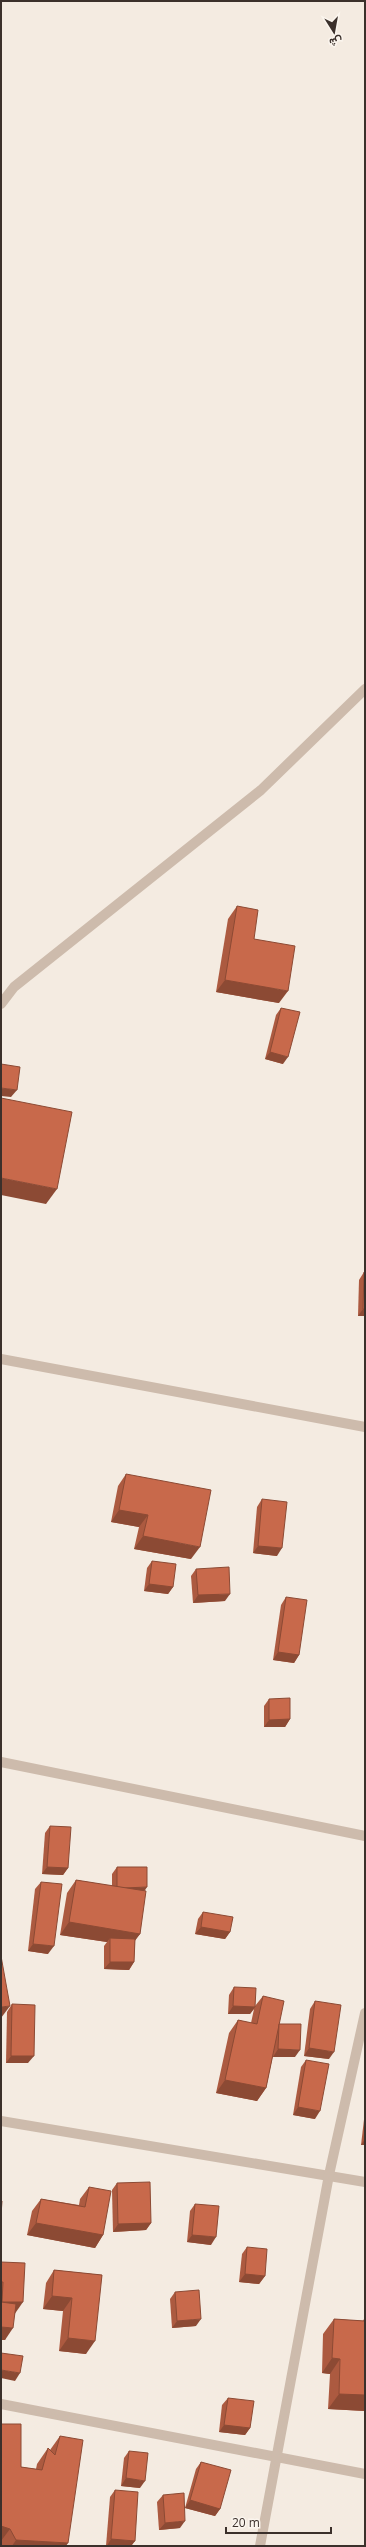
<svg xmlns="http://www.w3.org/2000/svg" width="366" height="2547" viewBox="0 0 366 2547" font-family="'Open Sans',Vazirmatn,sans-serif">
	<rect width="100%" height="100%" fill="#f4ebe1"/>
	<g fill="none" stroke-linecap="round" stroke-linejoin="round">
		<g stroke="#cdbbac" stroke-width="10">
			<path d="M1 1004 14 987 261 790 365 689"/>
			<path d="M1 1359 365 1427"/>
			<path d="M1 1762 365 1836"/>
			<path d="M1 2121 365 2182"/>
			<path d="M1 2404 365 2474"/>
			<path d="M260 2546 329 2175 365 2013"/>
		</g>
	</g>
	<g fill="#ac5a40">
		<path d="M237 906 254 939 279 1003 216 992 228 919Z"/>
		<path d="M281 1008 283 1064 265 1059 276 1015Z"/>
		<path d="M364 1272H365V1316H358L359 1280Z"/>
		<path d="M126 1474 191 1559 134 1549 139 1527 111 1522 118 1486Z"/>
		<path d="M262 1499 277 1556 253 1553 257 1507Z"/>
		<path d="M152 1561 173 1587 168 1594 144 1591 147 1568Z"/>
		<path d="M196 1569 225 1601 193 1603 191 1576Z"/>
		<path d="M286 1597 299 1655 294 1663 273 1660 281 1605Z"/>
		<path d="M269 1699 290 1719 285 1727H264V1706Z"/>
		<path d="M50 1826 68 1868 63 1875 42 1874 45 1833Z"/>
		<path d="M117 1867 144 1891 140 1934 135 1940 134 1962 129 1970 104 1969V1946L107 1942 60 1935 67 1893 76 1880 112 1886V1874Z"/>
		<path d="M41 1882 48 1954 28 1951 35 1889Z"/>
		<path d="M203 1912 230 1932 225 1939 195 1934 198 1919Z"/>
		<path d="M234 1987 255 2006 263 1996 279 2024 295 2057H273V2055L266 2088 257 2101 216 2093 229 2033 238 2020 251 2023 254 2009 250 2014H228L229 1995Z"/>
		<path d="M315 2001 329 2059 304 2056 310 2009Z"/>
		<path d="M12 2004 28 2063H6L7 2012Z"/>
		<path d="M306 2060 315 2119 293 2115 301 2067Z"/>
		<path d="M365 2111V2145H361Z"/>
		<path d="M117 2183 151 2223 146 2230 113 2232 112 2190Z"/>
		<path d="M89 2187 103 2235 95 2248 27 2235 32 2211 41 2199 79 2205 80 2199Z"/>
		<path d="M195 2204 211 2245 187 2242 190 2211Z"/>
		<path d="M247 2247 265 2276 259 2284 239 2282 242 2254Z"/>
		<path d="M1 2262 15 2313 5 2340H1Z"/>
		<path d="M54 2270 102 2275 86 2354 59 2351 63 2311 43 2309 46 2283Z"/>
		<path d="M175 2292 196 2326 172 2328 170 2299Z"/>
		<path d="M365 2317V2411L328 2409 330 2374 322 2373 323 2334 334 2319 363 2321Z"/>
		<path d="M228 2398 250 2428 245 2435 219 2432 222 2405Z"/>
		<path d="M1 2424 21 2467 36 2469 37 2464 48 2448 50 2450 60 2436 66 2546H1Z"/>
		<path d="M129 2451 140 2488 121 2486 124 2458Z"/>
		<path d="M201 2462 220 2509 215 2516 185 2508 196 2469Z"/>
		<path d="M115 2490 135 2541 131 2546H106L110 2497Z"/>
		<path d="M163 2495 180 2528 159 2530 157 2502Z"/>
	</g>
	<g fill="#8c4a34">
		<path d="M225 980 288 991 279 1003 216 992Z"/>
		<path d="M270 1052 288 1057 283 1064 265 1059Z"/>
		<path d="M1 1088 17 1090 11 1097 1 1096Z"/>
		<path d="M1 1178 57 1189 46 1204 1 1195Z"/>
		<path d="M363 1309H365V1316H358Z"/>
		<path d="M119 1510 148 1515 139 1527 111 1522Z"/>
		<path d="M143 1536 200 1547 191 1559 134 1549Z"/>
		<path d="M258 1546 282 1548 277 1556 253 1553Z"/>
		<path d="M149 1584 173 1587 168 1594 144 1591Z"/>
		<path d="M230 1594 225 1601 193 1603 198 1595Z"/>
		<path d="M278 1652 299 1655 294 1663 273 1660Z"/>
		<path d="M290 1719 285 1727H264L269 1720Z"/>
		<path d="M47 1867 68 1868 63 1875 42 1874Z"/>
		<path d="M147 1887 142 1895 117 1888Z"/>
		<path d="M69 1922 140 1934 131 1946 110 1938 107 1942 60 1935Z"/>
		<path d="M201 1927 230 1932 225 1939 195 1934Z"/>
		<path d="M33 1944 54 1946 48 1954 28 1951Z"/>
		<path d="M110 1962H134L129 1970 104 1969Z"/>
		<path d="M10 2006 1 2018V2007Z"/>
		<path d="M233 2006 255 2007 250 2014H228Z"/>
		<path d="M309 2048 334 2052 329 2059 304 2056Z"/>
		<path d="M278 2049 300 2050 295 2057H273Z"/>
		<path d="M11 2056H34L28 2063H6Z"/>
		<path d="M225 2080 266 2088 257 2101 216 2093Z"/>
		<path d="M298 2107 320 2111 315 2119 293 2115Z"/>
		<path d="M365 2139V2145H361Z"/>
		<path d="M36 2223 103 2235 95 2248 27 2235Z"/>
		<path d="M151 2223 146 2230 113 2232 118 2224Z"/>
		<path d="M192 2235 216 2237 211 2245 187 2242Z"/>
		<path d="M245 2274 265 2276 259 2284 239 2282Z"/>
		<path d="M52 2296 72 2298 63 2311 43 2309Z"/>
		<path d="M2 2302H23L14 2315 1 2304Z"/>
		<path d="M201 2319 196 2326 172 2328 177 2321Z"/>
		<path d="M1 2327 13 2328 5 2340H1Z"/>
		<path d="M68 2338 95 2341 86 2354 59 2351Z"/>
		<path d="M332 2358 340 2359 330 2374 322 2373Z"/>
		<path d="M1 2370 20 2373 15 2381 1 2378Z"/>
		<path d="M339 2394 365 2395V2411L328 2409Z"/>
		<path d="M224 2425 250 2428 245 2435 219 2432Z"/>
		<path d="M126 2478 145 2481 140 2488 121 2486Z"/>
		<path d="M190 2500 220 2509 215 2516 185 2508Z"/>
		<path d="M185 2521 180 2528 159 2530 165 2523Z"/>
		<path d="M1 2526 10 2529 1 2541Z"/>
		<path d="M111 2539 135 2541 131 2546H107Z"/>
		<path d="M16 2540 68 2543 66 2546H12Z"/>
	</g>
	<g fill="#c8694b" stroke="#8c4a34">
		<path d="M237 906 258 910 254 939 295 946 288 991 225 980Z"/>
		<path d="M281 1008 300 1012 288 1057 270 1052Z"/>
		<path d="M1 1064 20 1067 17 1090 1 1088Z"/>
		<path d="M1 1098 72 1112 57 1189 1 1178Z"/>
		<path d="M364 1272H365V1309H363Z"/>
		<path d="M126 1474 211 1490 200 1547 143 1536 148 1515 119 1510Z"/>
		<path d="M262 1499 287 1502 282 1548 258 1546Z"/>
		<path d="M152 1561 176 1564 173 1587 149 1584Z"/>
		<path d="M229 1567 230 1594 198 1595 196 1569Z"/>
		<path d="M286 1597 307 1600 299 1655 278 1652Z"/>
		<path d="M290 1698V1719L269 1720V1699Z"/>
		<path d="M50 1826 71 1827 68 1868 47 1867Z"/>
		<path d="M117 1867H147V1887L124 1888 117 1887Z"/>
		<path d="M76 1880 146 1891 140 1934 69 1922Z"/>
		<path d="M41 1882 62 1884 54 1946 33 1944Z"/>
		<path d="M203 1912 233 1917 230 1932 201 1927Z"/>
		<path d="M110 1938 135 1939 134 1962H110Z"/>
		<path d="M1 1956 10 2006 1 2007Z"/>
		<path d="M234 1987 256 1988 255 2007 233 2006Z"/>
		<path d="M263 1996 284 2001 266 2088 225 2080 238 2020 257 2024Z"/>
		<path d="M315 2001 341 2005 334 2052 309 2048Z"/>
		<path d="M12 2004 35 2005 34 2056H11Z"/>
		<path d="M279 2024H301L300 2050 278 2049Z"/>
		<path d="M306 2060 329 2064 320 2111 298 2107Z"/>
		<path d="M150 2182 151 2223 118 2224 117 2183Z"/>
		<path d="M89 2187 111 2191 103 2235 36 2223 41 2199 85 2207Z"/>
		<path d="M1 2201H2L1 2215Z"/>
		<path d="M195 2204 219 2206 216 2237 192 2235Z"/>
		<path d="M247 2247 267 2249 265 2276 245 2274Z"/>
		<path d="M1 2262 25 2263 23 2302H2L3 2282H1Z"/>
		<path d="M54 2270 102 2275 95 2341 68 2338 72 2298 52 2296Z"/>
		<path d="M199 2290 201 2319 177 2321 175 2292Z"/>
		<path d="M1 2302 16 2304 13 2328 1 2327Z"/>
		<path d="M365 2318V2395L339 2394 340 2359 332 2358 334 2319 365 2321Z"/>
		<path d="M1 2353 23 2356 20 2373 1 2370Z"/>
		<path d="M228 2398 254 2401 250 2428 224 2425Z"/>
		<path d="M1 2424H21V2467L42 2470 48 2448 55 2455 60 2436 83 2440 68 2543 16 2540 10 2529 1 2526Z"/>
		<path d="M129 2451 148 2453 145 2481 126 2478Z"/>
		<path d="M201 2462 231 2470 220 2509 190 2500Z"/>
		<path d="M115 2490 138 2492 135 2541 111 2539Z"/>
		<path d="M184 2493 185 2521 165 2523 163 2495Z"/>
	</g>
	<rect width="366" height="2547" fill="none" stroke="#3b302b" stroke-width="4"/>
	<g transform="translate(334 32) rotate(169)" stroke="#fbf5ee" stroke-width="3" paint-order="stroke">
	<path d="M0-3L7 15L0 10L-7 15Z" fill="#3b302b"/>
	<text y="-6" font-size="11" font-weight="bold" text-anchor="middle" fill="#3b302b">ش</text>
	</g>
	<path d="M226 2527v6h105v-6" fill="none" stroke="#3b302b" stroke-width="2"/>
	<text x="232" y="2527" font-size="12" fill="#3b302b" stroke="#fbf5ee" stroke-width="3" paint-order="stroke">20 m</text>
</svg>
